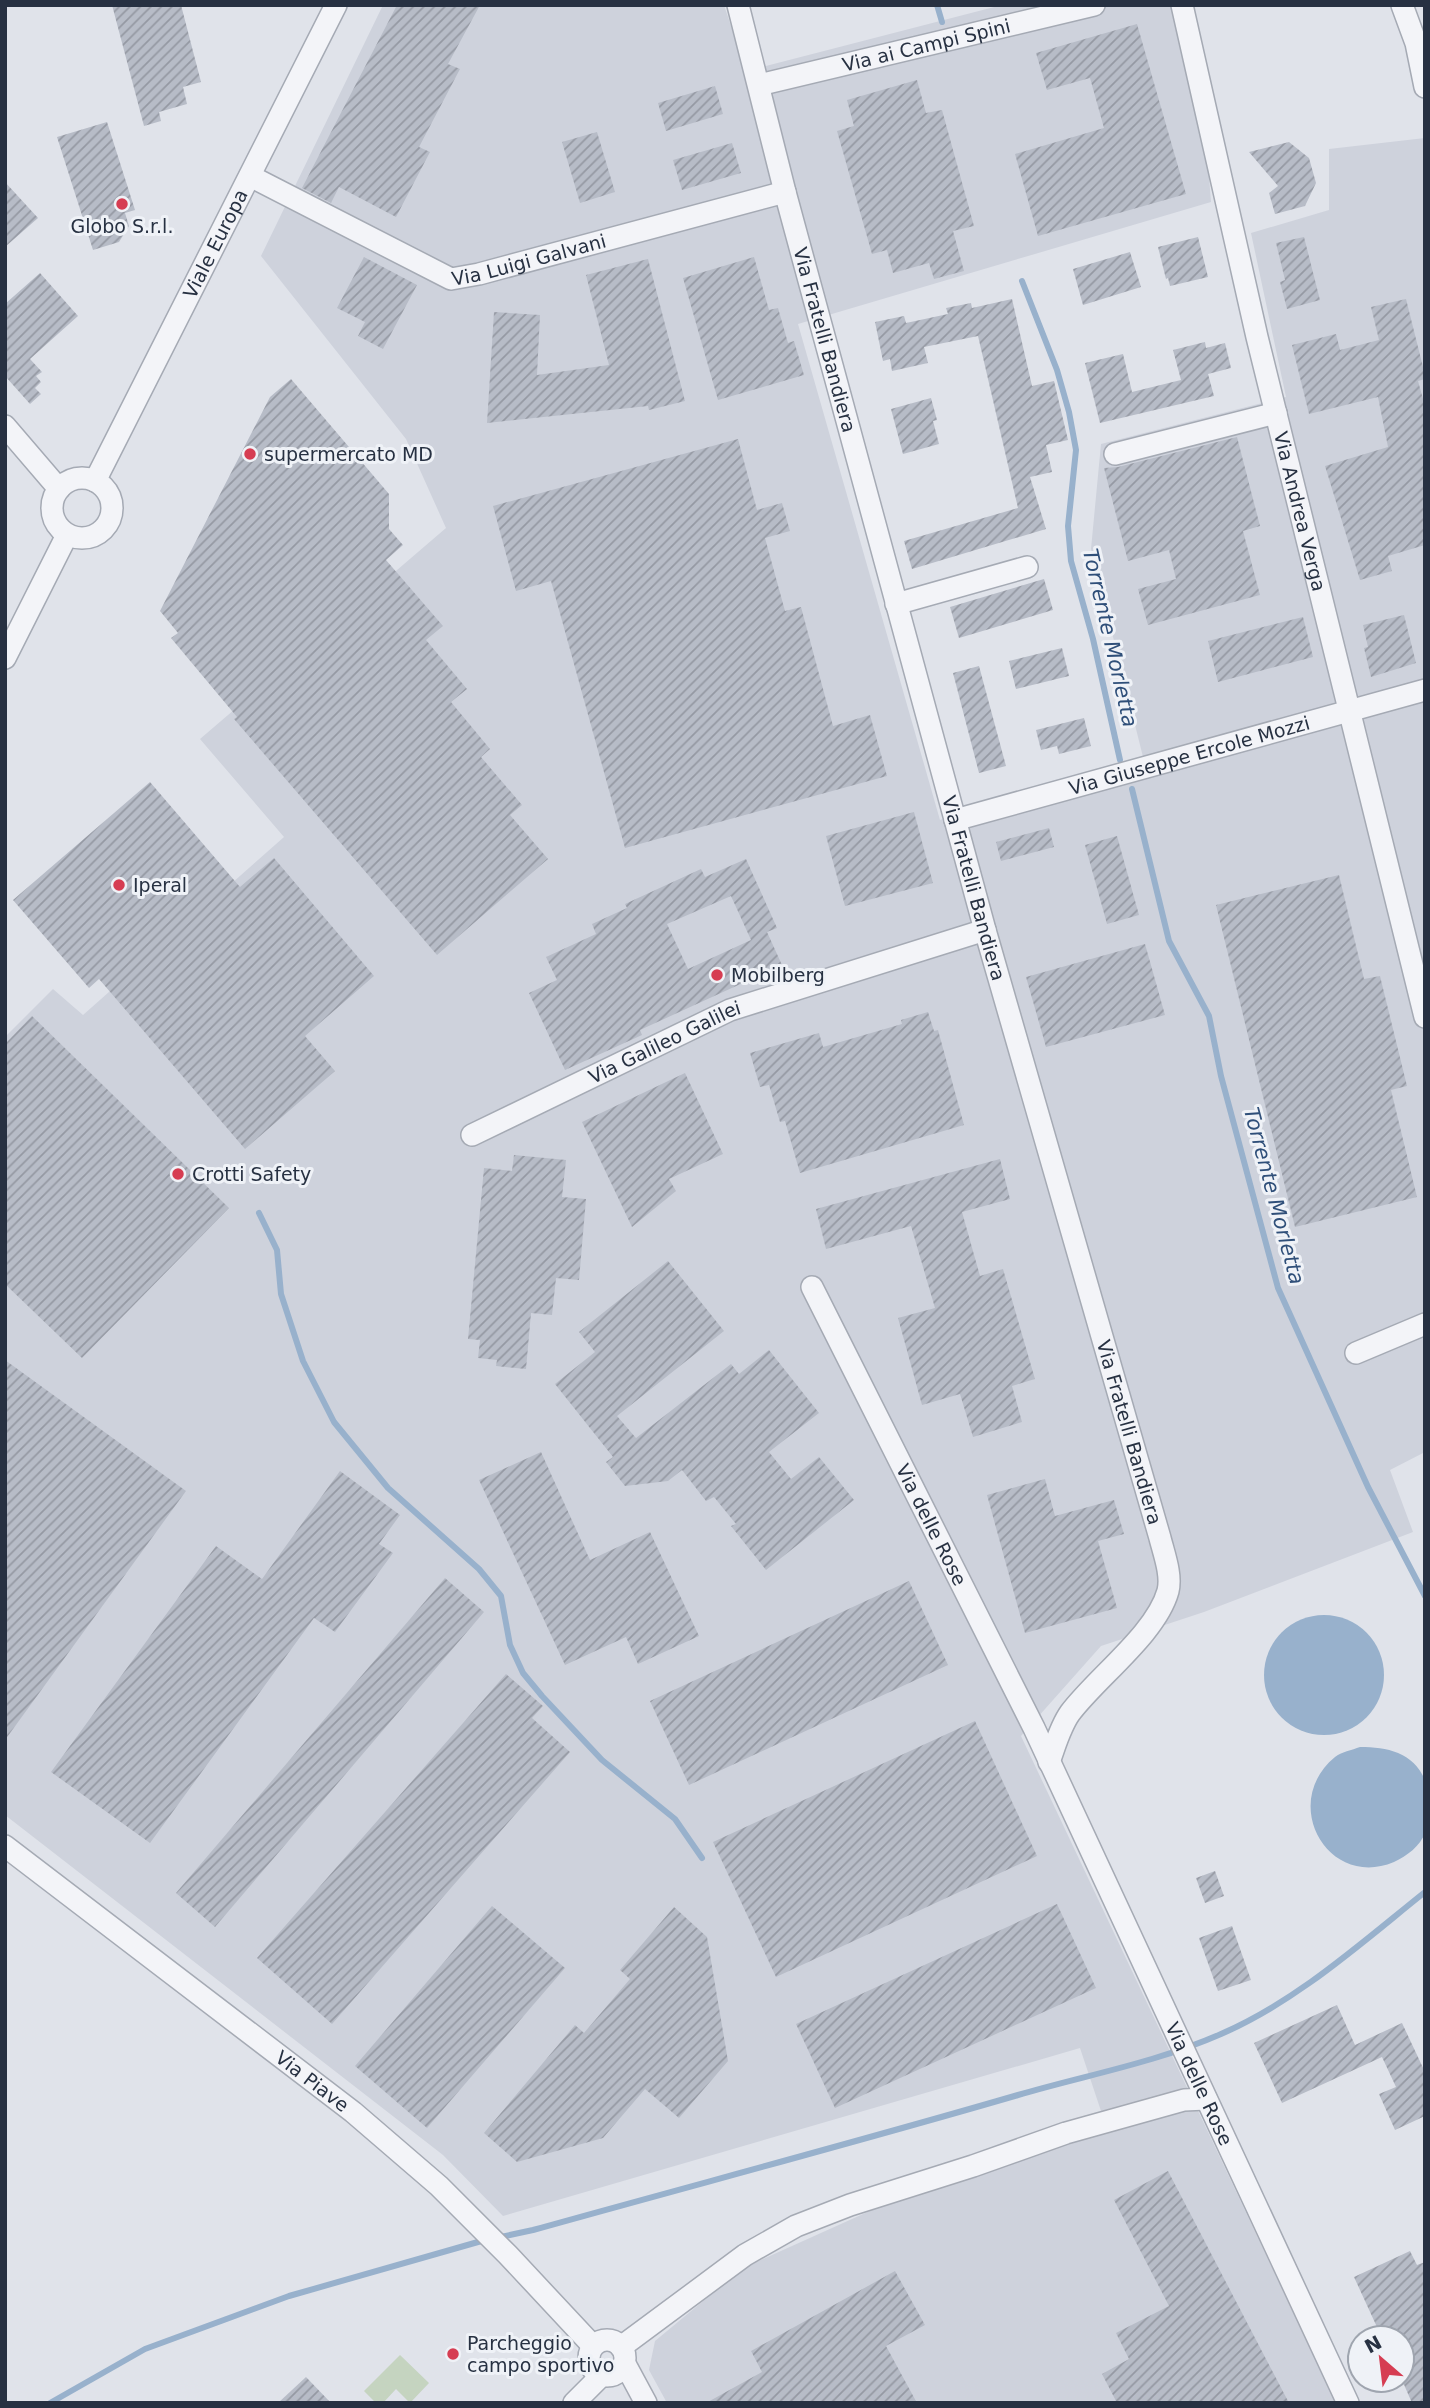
<svg xmlns="http://www.w3.org/2000/svg" width="1430" height="2408" viewBox="0 0 1430 2408" font-family="'DejaVu Sans',sans-serif">
	<defs>
		<pattern id="building-hatch" width="6" height="6" patternUnits="userSpaceOnUse" patternTransform="scale(1.75)"><rect width="6" height="6" fill="#b7bcc7"/><path d="M-1 1l2-2M0 6l6-6M5 7l2-2" fill="none" stroke="#9599a3"/></pattern>
	</defs>
	<rect width="100%" height="100%" fill="#e0e3ea"/>
	<path fill="#ced2dc" d="M383 5H724L746 71 1002 5H1172L1207 152 1211 202 798 324 940 820 1143 757 1091 549 1101 444 1286 397 1251 233 1329 210V149L1425 138V1452L1390 1470 1413 1532 1204 1612 1101 1646 1021 1736 1336 2403H667L649 2370 655 2341 743 2268 912 2192 1106 2126 1080 2048 503 2216 443 2155 5 1815V1037L53 989 83 1015 284 837 200 739 446 528 406 439 261 256Z"/>
	<path fill="#c5d4c0" d="M400 2355 429 2383 410 2403 396 2389 383 2403H376L364 2391Z"/>
	<g fill="#98b1cc">
		<circle cx="1324" cy="1675" r="60"/>
		<path d="M1360 1747C1387 1747 1413 1752 1425 1780V1833C1420 1846 1407 1856 1394 1862 1328 1890 1279 1803 1335 1757 1341 1752 1352 1750 1360 1747Z"/>
	</g>
	<g fill="none" stroke-linecap="round" stroke-linejoin="round">
		<g stroke="#98b1cc" stroke-width="6">
			<path d="M937 5 942 22"/>
			<path d="M1022 281 1057 370 1069 412 1076 450 1068 526 1071 561 1093 639 1120 760"/>
			<path d="M1132 789 1169 941 1209 1016 1221 1076 1278 1288 1368 1487 1425 1596"/>
			<path d="M259 1213 277 1250 281 1294 303 1361 334 1422 388 1488 479 1569 501 1596 510 1645 523 1673 542 1696 602 1760 675 1819 702 1858"/>
			<path d="M496 2238 533 2230C694 2185 857 2142 1018 2095 1086 2075 1155 2063 1221 2034 1297 2001 1360 1944 1425 1892"/>
			<path d="M50 2403 145 2349 289 2296 485 2240"/>
		</g>
	</g>
	<g fill="url(#building-hatch)" fill-rule="evenodd">
		<path d="M112 5H181L201 82 183 87 187 104 159 112 161 121 144 126Z"/>
		<path d="M397 5H480L448 64 460 69 419 147 430 152 396 217 339 187 331 203 302 188Z"/>
		<path d="M1137 24 1186 194 1038 236 1015 154 1104 128 1090 78 1047 90 1036 53Z"/>
		<path d="M917 80 926 113 942 110 974 226 953 231 964 271 934 279 929 263 893 273 887 250 872 254 837 131 854 126 847 100Z"/>
		<path d="M715 86 723 114 666 131 658 103Z"/>
		<path d="M107 122 135 210 125 213 129 226 119 242 93 250 57 137Z"/>
		<path d="M597 132 615 192 580 203 562 142Z"/>
		<path d="M1289 142 1309 158 1316 183 1305 206 1275 214 1269 193 1278 186 1249 152Z"/>
		<path d="M732 143 741 173 682 190 673 160Z"/>
		<path d="M5 182 38 218 5 247Z"/>
		<path d="M1198 237 1208 277 1170 286 1168 278 1166 279 1158 247Z"/>
		<path d="M1304 237 1320 300 1287 309 1280 282 1285 280 1276 243Z"/>
		<path d="M1130 252 1141 287 1083 305 1073 269Z"/>
		<path d="M364 257 417 285 383 349 358 336 365 322 337 308Z"/>
		<path d="M754 257 769 310 778 308 788 343 794 341 804 375 718 400 683 278Z"/>
		<path d="M648 259 685 401 649 410 648 406 487 423 494 312 540 315 537 375 609 365 586 275Z"/>
		<path d="M40 273 78 316 30 359 42 372 36 376 41 382 35 388 41 394 30 404 5 376V304Z"/>
		<path d="M1012 299 1032 386 1054 381 1068 440 1046 445 1052 472 1030 477 1046 529 912 569 904 541 1018 508 978 336 924 347 928 363 892 371 890 359 883 361 875 322 904 316 906 323 948 314 946 308 971 303 972 308Z"/>
		<path d="M1406 299 1425 375V379L1418 381 1425 406V545L1388 556 1392 571 1360 580 1325 466 1388 447 1378 397 1309 414 1292 345 1336 334 1340 350 1379 340 1371 307Z"/>
		<path d="M1205 342 1206 348 1225 343 1231 368 1208 374 1214 396 1100 423 1085 363 1123 354 1132 392 1181 380 1173 350Z"/>
		<path d="M291 379 389 494V529L403 545 386 560 443 626 426 640 467 689 451 702 490 749 481 757 522 805 510 815 548 859 437 955 234 719 237 717 171 638 178 633 160 611 270 397Z"/>
		<path d="M931 398 937 420 933 421 939 444 903 454 891 409Z"/>
		<path d="M1237 437 1260 526 1243 531 1260 595 1148 625 1138 589 1176 579 1169 550 1128 561 1104 468 1118 467Z"/>
		<path d="M738 439 757 510 782 503 790 531 765 538 785 611 801 607 833 726 870 715 887 776 625 848 551 581 516 591 493 506Z"/>
		<path d="M1044 579 1053 610 959 638 950 607Z"/>
		<path d="M1404 615 1416 663 1371 677 1364 648 1368 647 1363 625Z"/>
		<path d="M1303 617 1313 657 1218 682 1208 641Z"/>
		<path d="M1062 648 1069 676 1016 689 1009 661Z"/>
		<path d="M979 666 1006 766 979 773 953 673Z"/>
		<path d="M1084 718 1091 746 1059 754 1057 746 1041 750 1036 730Z"/>
		<path d="M150 782 240 887 274 858 374 976 305 1036 335 1071 245 1149 99 979 89 988 13 900Z"/>
		<path d="M914 812 933 883 845 906 826 836Z"/>
		<path d="M1049 828 1054 847 1001 861 996 842Z"/>
		<path d="M1117 836 1139 915 1107 924 1085 845Z"/>
		<path d="M746 859 777 928 767 932 782 965 640 1030 642 1035 565 1070 529 993 557 980 546 957 596 934 592 924 627 908 625 904 701 869 705 877ZM731 896 751 940 688 969 667 924Z"/>
		<path d="M1339 875 1364 979 1380 976 1407 1086 1391 1090 1417 1197 1295 1227 1216 905Z"/>
		<path d="M1145 944 1165 1015 1046 1047 1026 977Z"/>
		<path d="M928 1012 934 1031 938 1030 964 1125 800 1173 785 1121 780 1122 769 1085 760 1087 750 1053 819 1033 823 1047 902 1024 901 1020Z"/>
		<path d="M32 1016 229 1208 82 1358 5 1284V1044Z"/>
		<path d="M685 1073 723 1154 669 1179 676 1191 632 1227 582 1122Z"/>
		<path d="M514 1155 566 1160 562 1197 586 1199 579 1280 556 1278 552 1315 531 1313 526 1369 496 1366 497 1360 478 1358 480 1340 468 1339 484 1168 512 1171Z"/>
		<path d="M1000 1159 1010 1199 962 1212 980 1276 1003 1269 1035 1379 1012 1386 1022 1422 973 1437 960 1394 922 1405 898 1318 935 1308 911 1226 826 1249 816 1209Z"/>
		<path d="M668 1261 724 1331 617 1416 636 1438 731 1364 739 1374 769 1350 819 1413 769 1452 791 1479 819 1457 854 1500 766 1570 731 1526 736 1524 714 1497 706 1501 682 1470 668 1481 625 1486 606 1462 613 1457 555 1384 595 1352 579 1332Z"/>
		<path d="M5 1360 186 1491 5 1740Z"/>
		<path d="M541 1452 590 1560 650 1532 699 1636 638 1664 626 1637 565 1665 479 1480Z"/>
		<path d="M340 1471 400 1515 379 1544 393 1553 335 1632 314 1618 150 1843 51 1772 216 1546 262 1579Z"/>
		<path d="M1045 1479 1055 1516 1114 1500 1124 1534 1098 1541 1117 1608 1025 1633 987 1495Z"/>
		<path d="M445 1578 484 1612 215 1927 176 1893Z"/>
		<path d="M909 1581 948 1665 689 1785 650 1701Z"/>
		<path d="M506 1674 543 1706 532 1718 570 1752 332 2024 257 1958Z"/>
		<path d="M975 1721 1037 1856 776 1977 713 1842Z"/>
		<path d="M1215 1871 1224 1896 1205 1903 1196 1878Z"/>
		<path d="M1057 1904 1096 1988 835 2108 796 2024Z"/>
		<path d="M492 1906 565 1968 427 2128 355 2066Z"/>
		<path d="M674 1907 707 1937 728 2061 679 2118 645 2089 603 2138 517 2162 484 2133 575 2025 584 2033 630 1979 620 1970Z"/>
		<path d="M1232 1926 1251 1980 1218 1991 1199 1938Z"/>
		<path d="M1337 2005 1355 2045 1402 2023 1425 2072V2116L1395 2130 1379 2094 1396 2087 1382 2057 1282 2103 1254 2043Z"/>
		<path d="M1168 2171 1289 2403H1117L1102 2374 1129 2359 1116 2333 1169 2306 1114 2200Z"/>
		<path d="M1410 2251 1417 2265 1425 2262V2403H1412L1402 2380V2338H1382L1354 2277Z"/>
		<path d="M895 2271 925 2325 886 2346 917 2403H706L762 2372 751 2351Z"/>
		<path d="M306 2377 331 2403H278Z"/>
	</g>
	<g fill="none" stroke-linecap="round" stroke-linejoin="round">
		<g stroke="#a5aab4" stroke-width="24">
			<g id="minor">
				<path id="s1" d="M738 5 785 192 985 930 1160 1538C1164 1554 1172 1575 1168 1591 1156 1634 1097 1677 1070 1713 1060 1727 1055 1746 1049 1762"/>
				<path id="s2" d="M1182 5 1257 337 1425 1017"/>
				<path d="M1402 5 1416 43 1425 87"/>
				<path id="s3" d="M759 85 1094 5"/>
				<path id="s4" d="M250 176 451 279 479 274 785 192"/>
				<path d="M5 426 59 489"/>
				<path d="M1115 454 1276 413"/>
				<circle cx="82" cy="508" r="30"/>
				<path id="s5" d="M95 481 336 5"/>
				<path d="M896 604 1027 567"/>
				<path d="M5 658 67 535"/>
				<path id="s6" d="M955 820 1425 690"/>
				<path id="s7" d="M472 1135 730 1010 985 930"/>
				<path id="s8" d="M812 1287 1034 1728 1348 2403"/>
				<path d="M1356 1353 1425 1324"/>
				<path id="s9" d="M5 1846 353 2112 439 2186 508 2255 593 2346"/>
				<circle cx="607" cy="2358" r="18"/>
				<path d="M621 2347 745 2255 796 2226 850 2205 973 2166 1066 2133 1184 2100 1206 2099"/>
				<path d="M625 2364 646 2403"/>
				<path d="M574 2403 601 2376"/>
			</g>
		</g>
		<use href="#minor" stroke="#f3f4f8" stroke-width="21"/>
	</g>
	<g fill="#d63d52" stroke="#eff2f7" stroke-width="2.5">
		<circle cx="122" cy="204" r="7"/>
		<circle cx="250" cy="454" r="7"/>
		<circle cx="119" cy="885" r="7"/>
		<circle cx="717" cy="975" r="7"/>
		<circle cx="178" cy="1174" r="7"/>
		<circle cx="453" cy="2354" r="7"/>
	</g>
	<g text-anchor="middle" dominant-baseline="central" stroke-width="6" stroke-linejoin="round" paint-order="stroke">
		<g font-size="19" fill="#273142" stroke="#eff2f7">
			<text stroke="none"><textPath href="#s3" startOffset="172">Via ai Campi Spini</textPath></text>
			<text stroke="none"><textPath href="#s5" startOffset="266">Viale Europa</textPath></text>
			<text stroke="none"><textPath href="#s4" startOffset="306">Via Luigi Galvani</textPath></text>
			<text stroke="none"><textPath href="#s1" startOffset="346">Via Fratelli Bandiera</textPath></text>
			<text stroke="none"><textPath href="#s2" startOffset="520">Via Andrea Verga</textPath></text>
			<text stroke="none"><textPath href="#s6" startOffset="243">Via Giuseppe Ercole Mozzi</textPath></text>
			<text stroke="none"><textPath href="#s1" startOffset="914">Via Fratelli Bandiera</textPath></text>
			<text stroke="none"><textPath href="#s7" startOffset="214">Via Galileo Galilei</textPath></text>
			<text stroke="none"><textPath href="#s1" startOffset="1480">Via Fratelli Bandiera</textPath></text>
			<text stroke="none"><textPath href="#s8" startOffset="266">Via delle Rose</textPath></text>
			<text stroke="none"><textPath href="#s9" startOffset="387">Via Piave</textPath></text>
			<text stroke="none"><textPath href="#s8" startOffset="886">Via delle Rose</textPath></text>
		</g>
		<g font-size="19" fill="#273142" stroke="#eff2f7" text-anchor="start">
			<text x="122" y="226" text-anchor="middle">Globo S.r.l.</text>
			<text x="264" y="454">supermercato MD</text>
			<text x="133" y="885">Iperal</text>
			<text x="731" y="975">Mobilberg</text>
			<text x="192" y="1174">Crotti Safety</text>
			<text x="467" y="2343">Parcheggio<tspan x="467" dy="22">campo sportivo</tspan></text>
		</g>
		<g font-size="21" font-style="italic" fill="#2f4f79" stroke="#eff2f7">
			<text transform="translate(1110 638) rotate(77)">Torrente Morletta</text>
			<text transform="translate(1274 1196) rotate(75)">Torrente Morletta</text>
		</g>
	</g>
	<rect width="1430" height="2408" fill="none" stroke="#273142" stroke-width="14"/>
	<g transform="translate(1381 2359) rotate(332)"><circle r="33" fill="#eff2f7" stroke="#9fa5af" stroke-width="2"/>
	<path d="M0-5L12 26L0 18L-12 26Z" fill="#d63d52"/>
	<text y="-10" font-size="19" font-weight="bold" text-anchor="middle" fill="#273142">N</text>
	</g>
</svg>
